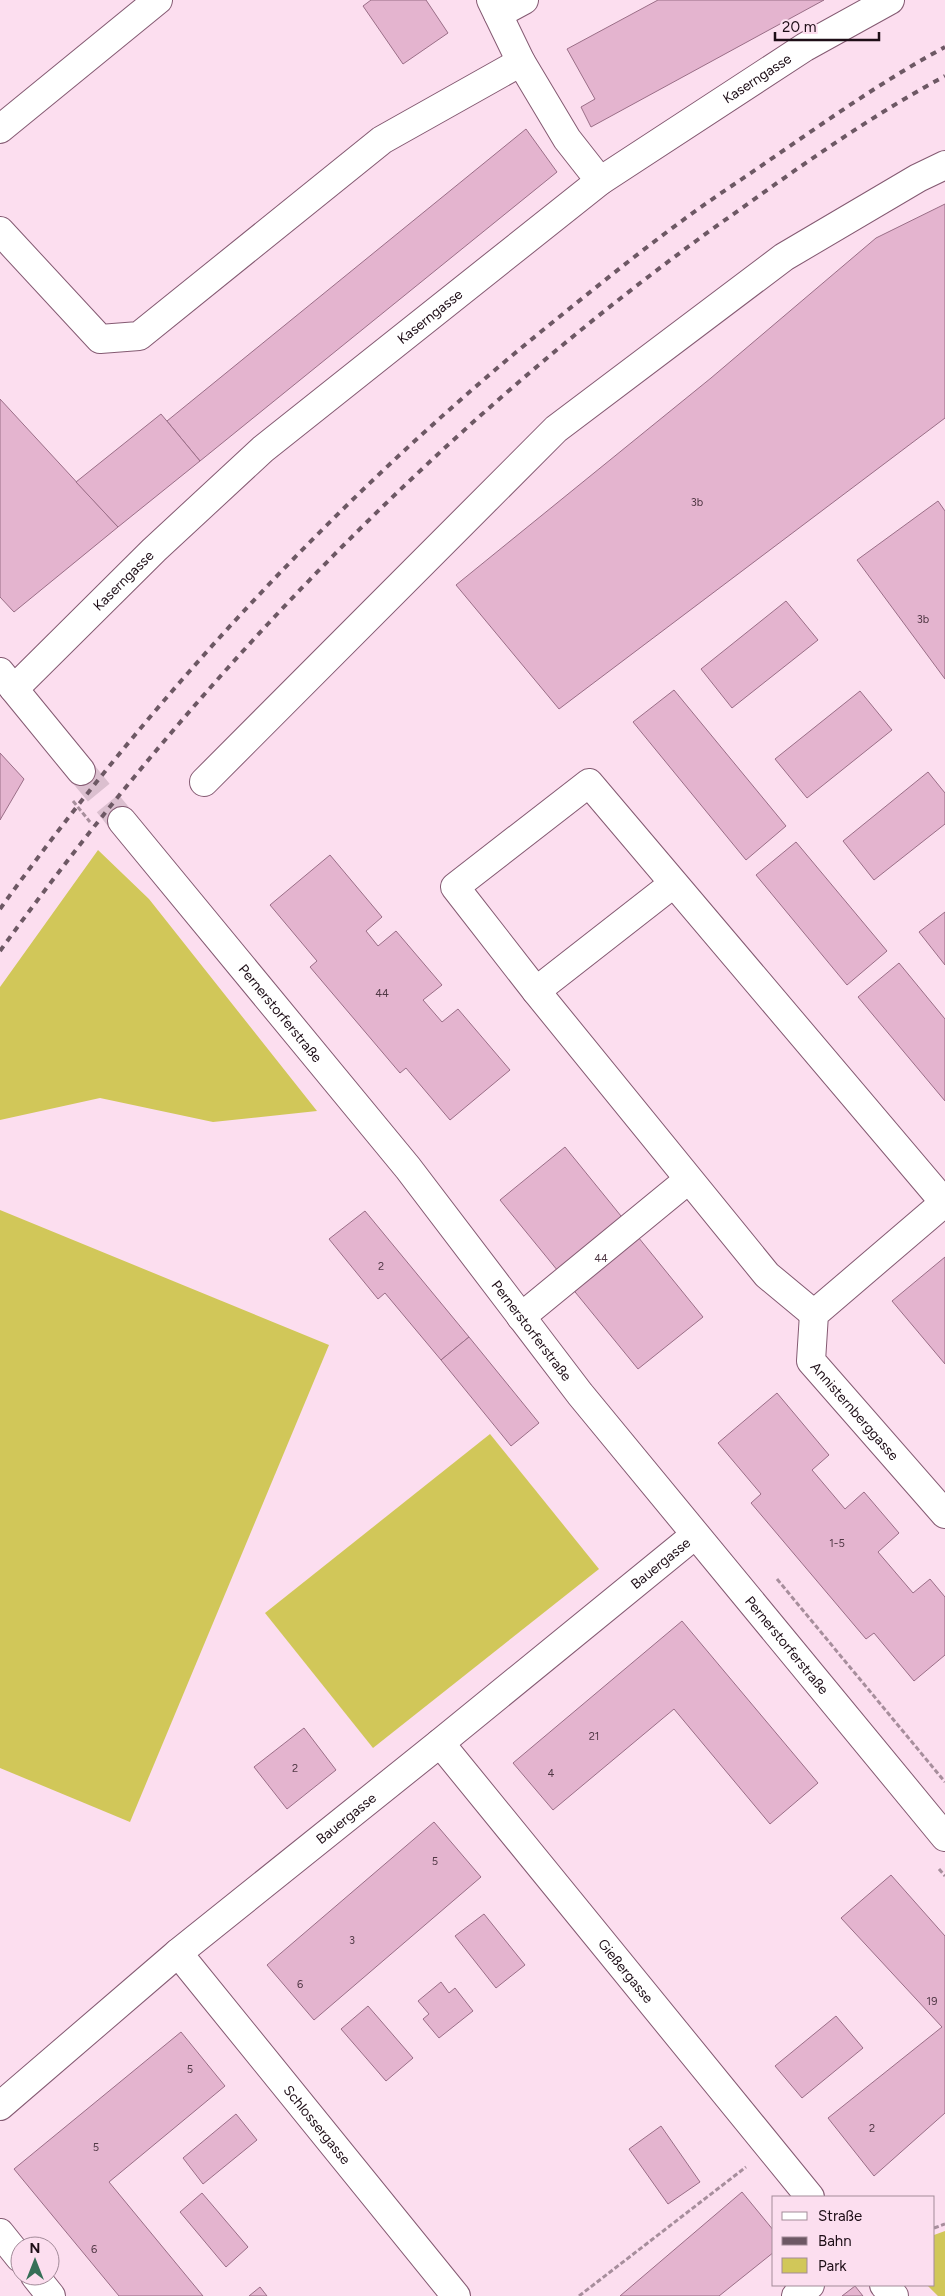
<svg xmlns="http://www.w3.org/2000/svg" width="945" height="2296" viewBox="0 0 945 2296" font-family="Figtree,sans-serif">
	<rect width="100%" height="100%" fill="#fcdeef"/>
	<g fill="#d1c759">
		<path d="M98 850 149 899 317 1111 213 1122 100 1098 0 1120V987Z"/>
		<path d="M0 1210 329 1345 130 1822 0 1768Z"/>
		<path d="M490 1434 599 1569 373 1748 265 1613Z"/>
		<path d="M945 2231V2296H938L927 2285H934V2235Z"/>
	</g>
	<g fill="#e4b4cf" stroke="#9a6e87">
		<path d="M371 0H426L448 33 403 64 363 6Z"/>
		<path d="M658 0H824L591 127 581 107 595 99 567 49Z"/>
		<path d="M526 129 557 172 200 461 167 421Z"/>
		<path d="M945 204V418L559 709 456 585 711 378 876 238Z"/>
		<path d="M0 399 118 527 14 612 0 597Z"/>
		<path d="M161 414 200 461 118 527 76 482Z"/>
		<path d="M938 501 945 511V679L857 560Z"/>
		<path d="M786 601 818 640 732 708 701 669Z"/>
		<path d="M674 690 786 826 746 860 633 722Z"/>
		<path d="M860 691 892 730 807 798 775 759Z"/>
		<path d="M0 753 24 779 0 820Z"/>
		<path d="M928 772 945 793V824L874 880 843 841Z"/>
		<path d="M796 842 887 951 847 985 756 875Z"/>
		<path d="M330 855 382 917 366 931 378 946 396 931 442 985 423 1000 442 1022 458 1009 510 1070 450 1120 406 1068 400 1073 310 967 317 961 270 905Z"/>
		<path d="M945 912V965L919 932Z"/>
		<path d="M899 963 945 1019V1101L858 997Z"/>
		<path d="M565 1147 703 1317 638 1369 500 1200Z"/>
		<path d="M365 1211 469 1337 441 1360 385 1293 378 1299 329 1239Z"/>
		<path d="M945 1257V1364L892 1301Z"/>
		<path d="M469 1337 539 1423 511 1446 441 1360Z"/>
		<path d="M777 1393 829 1455 812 1470 845 1509 864 1492 899 1533 878 1552 913 1593 930 1579 945 1597V1655L914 1681 874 1633 866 1639 751 1503 761 1494 718 1443Z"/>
		<path d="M682 1621 818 1783 770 1824 674 1709 553 1810 513 1763Z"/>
		<path d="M304 1728 336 1770 287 1809 254 1767Z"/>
		<path d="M434 1822 481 1877 314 2020 267 1965Z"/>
		<path d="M891 1875 945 1936V2113L874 2176 828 2118 942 2027 841 1918Z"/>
		<path d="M484 1914 525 1965 496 1988 455 1936Z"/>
		<path d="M441 1982 449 1993 455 1988 473 2011 439 2038 423 2019 429 2014 418 2001Z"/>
		<path d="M368 2006 413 2058 386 2081 341 2029Z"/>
		<path d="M836 2016 863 2048 802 2098 775 2066Z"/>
		<path d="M181 2032 225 2086 109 2182 203 2296H119L14 2169Z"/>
		<path d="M236 2114 257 2140 203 2184 183 2158Z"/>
		<path d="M661 2126 700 2182 668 2204 629 2149Z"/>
		<path d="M742 2192 774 2231V2252L719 2296H620Z"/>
		<path d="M202 2193 248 2247 226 2267 180 2212Z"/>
		<path d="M855 2286 863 2296H842Z"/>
		<path d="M260 2287 267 2296H249Z"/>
	</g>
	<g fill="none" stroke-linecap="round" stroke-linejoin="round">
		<path stroke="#dbbfcf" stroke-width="28" stroke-dasharray="28 14" stroke-linecap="butt" d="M81 771 122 821"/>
		<g stroke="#845a72" stroke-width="30">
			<g id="minor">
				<path d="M491 0 521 62 567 139 600 181"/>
				<path d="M498 14 524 0"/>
				<path d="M0 129 158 0"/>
				<path d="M0 231 100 339 139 336 382 140 521 62"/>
				<path d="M0 672 81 771"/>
				<path id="s1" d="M14 689 154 550 263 449 600 181 805 47 890 0"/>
				<path d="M204 782 556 429 784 257 918 178 945 165"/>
				<path id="s2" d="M122 821 408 1168 580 1394 945 1837"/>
				<path d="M673 884 536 991 767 1275 814 1314"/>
				<path d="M536 991 455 887 589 783 944 1202"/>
				<path id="s3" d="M945 1202 814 1314 811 1361 945 1514"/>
				<path d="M521 1317 688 1180"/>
				<path id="s4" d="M440 1743 810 2197"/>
				<path id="s5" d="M178 1953 456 2296"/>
				<path id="s6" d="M0 2106 178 1953 440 1743 695 1535"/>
				<path d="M0 2233 20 2258"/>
				<path d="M35 2276 51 2296"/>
				<path d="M884 2285 894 2296"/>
				<path d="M796 2296 810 2285"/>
			</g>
		</g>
		<g stroke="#a78e9c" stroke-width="3" stroke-dasharray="5 2.5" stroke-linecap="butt">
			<path d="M73 801 90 822"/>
			<path d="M777 1579 945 1782"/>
			<path d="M939 1869 945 1876"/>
			<path d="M934 2228 945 2224"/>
			<path d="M579 2296 746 2167"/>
		</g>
		<use href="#minor" stroke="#fff" stroke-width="28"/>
		<g stroke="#6d5864" stroke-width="4" stroke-dasharray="6 6" stroke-linecap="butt">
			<path d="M0 909C155 694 338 497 543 330 605 280 667 229 733 185 803 138 871 87 945 47"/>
			<path d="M0 951C199 676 435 430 711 230 787 176 863 120 945 76"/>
		</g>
	</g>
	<g text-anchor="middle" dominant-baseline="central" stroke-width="4" stroke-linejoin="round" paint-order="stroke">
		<g font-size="11" fill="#503845">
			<text x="697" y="502">3b</text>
			<text x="923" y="619">3b</text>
			<text x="382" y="993">44</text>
			<text x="601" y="1258">44</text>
			<text x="381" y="1266">2</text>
			<text x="837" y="1543">1-5</text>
			<text x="594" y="1736">21</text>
			<text x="295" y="1768">2</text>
			<text x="551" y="1773">4</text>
			<text x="435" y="1861">5</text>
			<text x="352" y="1940">3</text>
			<text x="300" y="1984">6</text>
			<text x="932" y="2001">19</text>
			<text x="190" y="2069">5</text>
			<text x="872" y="2128">2</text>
			<text x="96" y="2147">5</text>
			<text x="94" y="2249">6</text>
		</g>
		<g font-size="14" fill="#1e0e17" stroke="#fcdeef">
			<text stroke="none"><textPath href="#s1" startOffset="964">Kaserngasse</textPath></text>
			<text stroke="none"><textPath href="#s1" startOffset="559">Kaserngasse</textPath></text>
			<text stroke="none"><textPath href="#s1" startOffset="154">Kaserngasse</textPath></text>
			<text stroke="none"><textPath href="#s2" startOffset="249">Pernerstorferstraße</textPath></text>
			<text stroke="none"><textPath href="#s2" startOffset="654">Pernerstorferstraße</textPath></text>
			<text stroke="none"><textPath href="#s3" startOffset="286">Annisternberggasse</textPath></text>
			<text stroke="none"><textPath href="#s6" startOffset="855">Bauergasse</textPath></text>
			<text stroke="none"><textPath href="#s2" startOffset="1059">Pernerstorferstraße</textPath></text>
			<text stroke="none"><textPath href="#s6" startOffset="450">Bauergasse</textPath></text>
			<text stroke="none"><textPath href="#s4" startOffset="294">Gießergasse</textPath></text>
			<text stroke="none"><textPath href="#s5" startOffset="221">Schlossergasse</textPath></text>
		</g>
	</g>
	<rect x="772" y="2196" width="162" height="90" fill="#fcdeef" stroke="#a38b99"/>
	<rect x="782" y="2212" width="25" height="8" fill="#ffffff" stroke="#a38b99"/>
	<text x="818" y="2221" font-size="15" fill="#1e0e17">Straße</text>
	<rect x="782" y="2237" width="25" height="8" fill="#6d5864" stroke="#a38b99"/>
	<text x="818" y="2246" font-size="15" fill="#1e0e17">Bahn</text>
	<rect x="782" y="2258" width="25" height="15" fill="#d1c759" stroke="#a38b99"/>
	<text x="818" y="2271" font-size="15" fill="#1e0e17">Park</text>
	<g transform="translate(35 2261)"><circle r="24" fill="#fcdeef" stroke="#a38b99"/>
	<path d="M0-4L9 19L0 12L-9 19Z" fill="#366f57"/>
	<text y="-8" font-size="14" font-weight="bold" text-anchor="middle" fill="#1e0e17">N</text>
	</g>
	<path d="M775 32v8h104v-8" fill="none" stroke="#1e0e17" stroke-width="2.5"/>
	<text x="782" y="32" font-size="15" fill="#1e0e17" stroke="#fcdeef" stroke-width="4" paint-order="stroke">20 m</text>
</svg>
